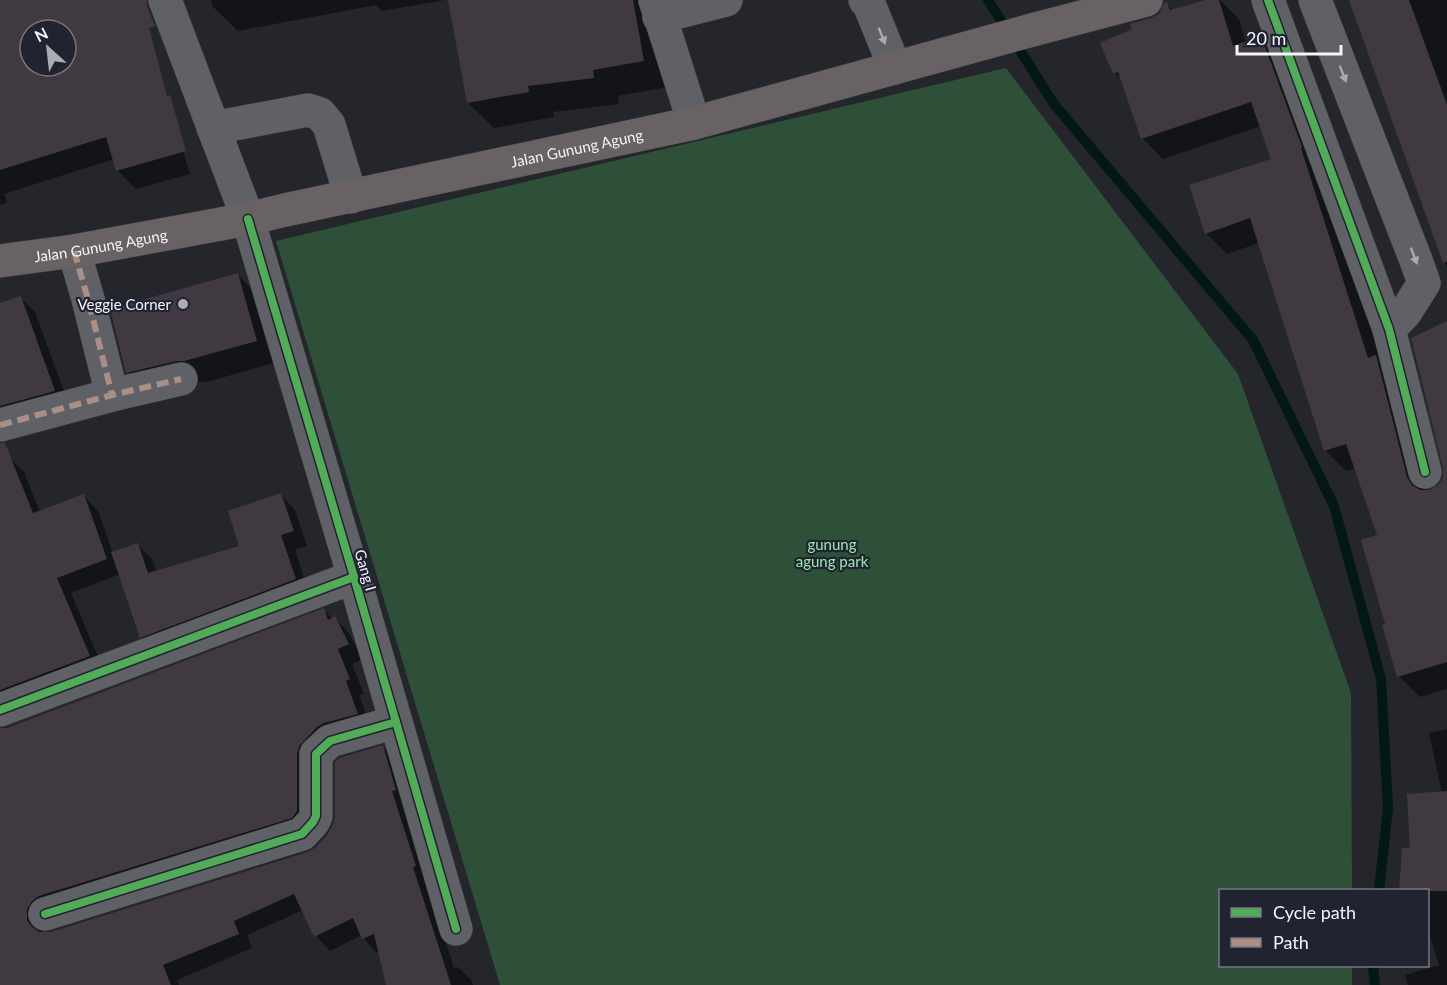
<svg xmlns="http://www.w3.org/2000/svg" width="1447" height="985" viewBox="0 0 1447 985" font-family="Lato,sans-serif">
	<rect width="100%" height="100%" fill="#24262c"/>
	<path fill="#2e5039" d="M1006 68 1238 374 1351 693 1352 890H1220V966H1352V985H500L276 241Z"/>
	<g fill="#0007" fill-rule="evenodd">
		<path d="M0 0H138L190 174 136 189 117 170 114 159 4 194 7 203 0 205ZM30 30H66V66H30Z"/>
		<path d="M211 0H445L382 11 376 5 238 31 212 6Z"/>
		<path d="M450 0H701L656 12 669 87 618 96 619 104 553 112 554 117 494 128 468 103Z"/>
		<path d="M1211 0H1220L1239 19 1246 43 1261 37 1282 58 1397 377 1425 492 1431 491 1439 487 1444 478 1447 323V689L1420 697 1399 676 1384 626 1387 625 1379 536 1355 468 1346 471 1325 450 1259 243 1227 254 1206 233 1273 160 1261 126 1163 159 1142 138 1123 81 1115 73 1134 30 1160 15 1167 4 1174 11Z"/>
		<path d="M1351 0H1447V268Z"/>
		<path d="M238 275 259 296 277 362 207 382H199L148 393 127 372Z"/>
		<path d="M21 298 35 312 69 405 0 428V305Z"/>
		<path d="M9 457 24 472 40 512 84 496 98 511 113 553 137 544 152 559 157 572 241 547 281 495 295 510 307 546 295 550 309 594 155 651 141 637 120 574 71 593 104 671 0 713V461Z"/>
		<path d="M324 610 333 619 335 618 349 633 362 659 352 664 364 694 359 695 371 728 339 737 311 826 41 924V934L51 933 309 853 317 848 328 836 383 747 397 762 426 882 454 968 458 967 472 981 473 985H388L380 952 377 953 363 938 362 935 330 951 316 936 303 910 247 935 252 948 177 980 179 985H0V730L7 729Z"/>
		<path d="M1447 729V985H1408L1405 975 1439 965 1428 930V890L1412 850 1442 793 1429 733Z"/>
	</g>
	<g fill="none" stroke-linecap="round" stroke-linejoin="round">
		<g stroke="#031717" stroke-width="10">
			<path d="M988 0 1054 104 1253 340 1334 506 1381 679 1388 808 1379 890"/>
			<path d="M1373 966 1375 985"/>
		</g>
	</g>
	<g fill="#413942" fill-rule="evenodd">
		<path d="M0 0H147V7L155 26 149 28 167 96 170 95 186 151 116 171 106 137 0 170ZM30 30H66V66H30Z"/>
		<path d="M448 0H633L644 61 593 70 594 78 528 86 529 92 467 103Z"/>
		<path d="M1206 0H1219L1233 46 1261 36 1302 147 1301 148 1368 358 1376 355 1407 477 1412 485 1420 490H1430L1438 485 1443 478V468L1411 338 1447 321V662L1397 677 1382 625 1385 624 1361 540 1377 535 1346 444 1324 451 1250 218 1205 234 1189 185 1271 159 1251 102 1141 139 1118 72 1113 74 1100 43 1132 29 1130 24 1151 18 1159 14 1164 3 1167 2 1170 10Z"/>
		<path d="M1349 0H1409L1447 105V262L1443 263Z"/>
		<path d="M238 273 257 341 184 361H177L126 373 110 309Z"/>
		<path d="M21 296 55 391 0 406V303Z"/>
		<path d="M0 443H5L33 513 84 494 107 559 57 578 90 656 0 690Z"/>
		<path d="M281 493 294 531 281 535 296 579 140 638 111 552 138 543 148 573 239 546 228 511Z"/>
		<path d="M324 608 328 620 335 616 349 644 338 649 350 679 346 681 358 714 324 723 317 727 299 746 297 754V811L292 818 39 896 32 901 27 909V920L32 927 40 932H51L308 852 316 847 327 835 333 824 335 816V762L339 758 383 745 396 790 392 791 416 866 413 867 451 985H386L374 934 362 939 353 918 314 937 294 894 234 921 239 934 163 965 171 985H0V728H7Z"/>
		<path d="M1447 791V891H1399L1402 848H1410L1407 794Z"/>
	</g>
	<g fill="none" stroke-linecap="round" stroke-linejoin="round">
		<g stroke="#3f4147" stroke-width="34">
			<g id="minor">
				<path d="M165 0 248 219 354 577 456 929"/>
				<path d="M655 0 694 123"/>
				<path d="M865 0 869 4 895 68"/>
				<path d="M1268 0 1389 329 1425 472"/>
				<path d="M1315 0 1417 263 1424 283 1405 313 1389 329"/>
				<path d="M659 17 726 0"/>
				<path d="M213 128 308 110 320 114 329 125 351 197"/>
				<path d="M74 251 88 299 112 395"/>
				<path d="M0 425 112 395 181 379"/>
				<path d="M0 710 354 577"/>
				<path d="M45 914 302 834 313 822 316 816V754L330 741 396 722"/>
			</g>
		</g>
		<g stroke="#3f4147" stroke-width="34">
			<g id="major">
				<path id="s1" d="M0 261 74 251 248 219 285 210 694 123 1032 30 1146 0"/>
			</g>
		</g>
		<use href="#minor" stroke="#606167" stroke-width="33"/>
		<use href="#major" stroke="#686264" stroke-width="33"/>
		<g stroke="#ac8f84" stroke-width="6" stroke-dasharray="12 6" stroke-linecap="butt">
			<path d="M74 251 88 299 112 395"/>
			<path d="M0 425 112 395 181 379"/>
		</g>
		<g stroke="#212330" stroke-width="11">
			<g id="cycleway">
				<path d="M1268 0 1389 329 1425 472"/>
				<path d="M248 219 354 577 456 929"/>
				<path d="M0 710 354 577"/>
				<path d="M45 914 302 834 313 822 316 816V754L330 741 396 722"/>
			</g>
		</g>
		<use href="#cycleway" stroke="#51ab58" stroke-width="8"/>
	</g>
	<defs><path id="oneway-solid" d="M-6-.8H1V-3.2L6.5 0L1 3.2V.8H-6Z" transform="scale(1.5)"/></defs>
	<g fill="#aaaab2">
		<use href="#oneway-solid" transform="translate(882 36) rotate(68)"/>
		<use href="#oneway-solid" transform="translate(1343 74) rotate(69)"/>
		<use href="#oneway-solid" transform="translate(1414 256) rotate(69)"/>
	</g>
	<circle fill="#abacb4" stroke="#212330" stroke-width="2" cx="183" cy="304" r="6"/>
	<g text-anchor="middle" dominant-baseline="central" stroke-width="4.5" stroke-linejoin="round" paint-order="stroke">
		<g font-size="15" fill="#f3f4fe" stroke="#212330">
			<text stroke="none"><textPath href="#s1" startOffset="588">Jalan Gunung Agung</textPath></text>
			<text stroke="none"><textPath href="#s1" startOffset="102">Jalan Gunung Agung</textPath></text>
			<text transform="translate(366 570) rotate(74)">Gang I</text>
		</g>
		<g font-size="15" fill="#f3f4fe" stroke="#212330" text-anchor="end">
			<text x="171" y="304">Veggie Corner</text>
		</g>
		<g font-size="15" fill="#97e9af" stroke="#212330">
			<text x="832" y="544">gunung<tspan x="832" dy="17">agung park</tspan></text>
		</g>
	</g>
	<rect x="1219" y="889" width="210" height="78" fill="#212330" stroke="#757782" stroke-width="1.5"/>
	<rect x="1231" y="908" width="30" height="9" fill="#51ab58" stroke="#757782" stroke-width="1.5"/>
	<text x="1273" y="919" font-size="18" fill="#f3f4fe">Cycle path</text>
	<rect x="1231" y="938" width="30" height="9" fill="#ac8f84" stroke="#757782" stroke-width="1.5"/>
	<text x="1273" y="949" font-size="18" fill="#f3f4fe">Path</text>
	<g transform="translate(48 48) rotate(333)"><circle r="28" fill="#212330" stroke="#757782" stroke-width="1.5"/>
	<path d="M0-4.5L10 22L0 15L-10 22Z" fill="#abacb4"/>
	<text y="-9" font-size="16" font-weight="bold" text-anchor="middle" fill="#f3f4fe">N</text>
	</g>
	<path d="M1237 45v9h104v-9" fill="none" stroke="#f3f4fe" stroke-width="3"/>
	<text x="1246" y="45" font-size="18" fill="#f3f4fe" stroke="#212330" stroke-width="4.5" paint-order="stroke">20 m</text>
</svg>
